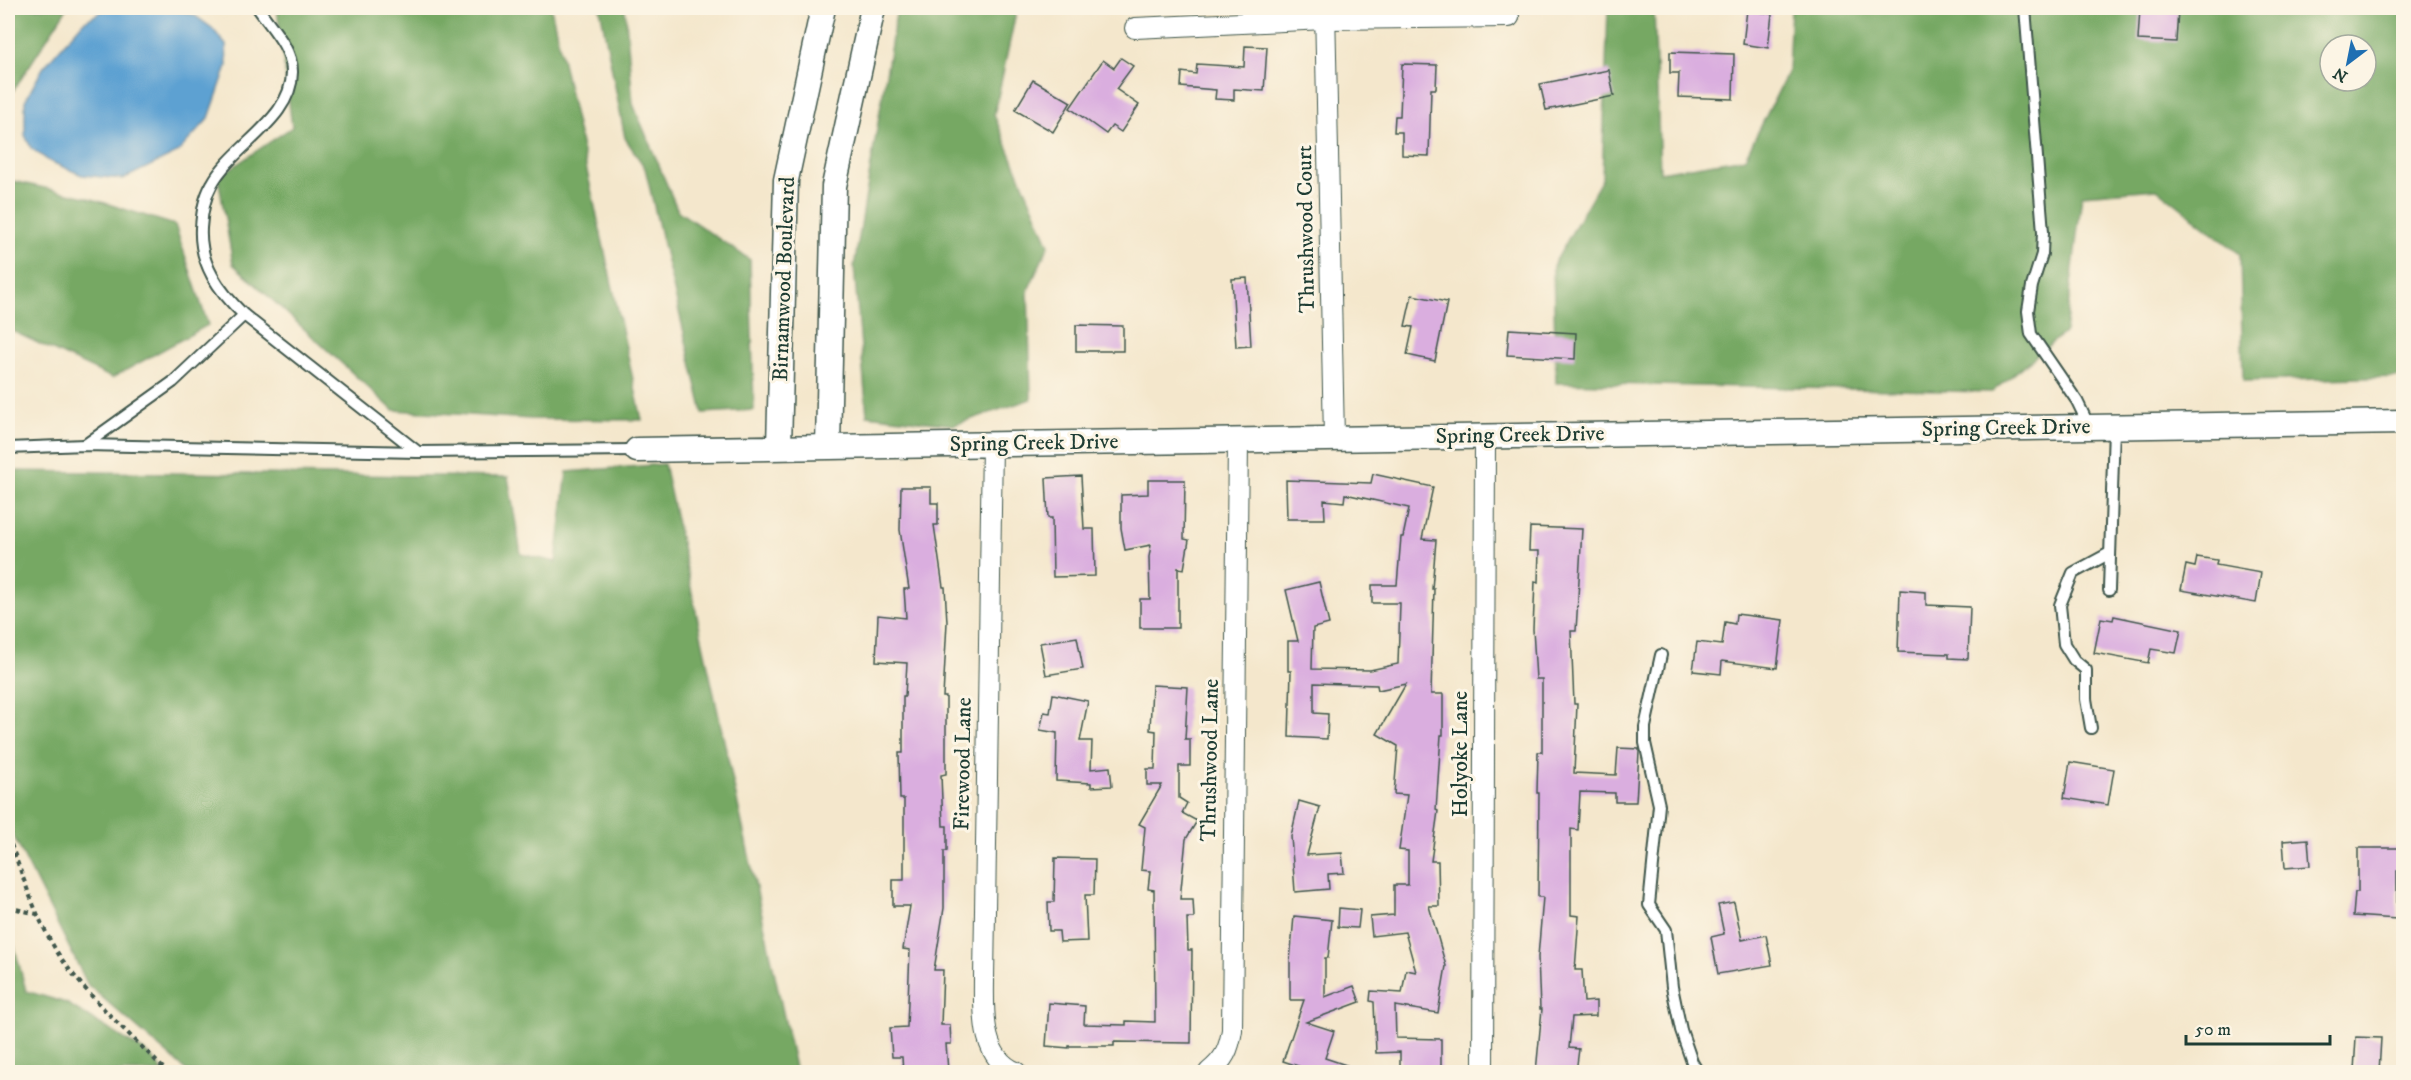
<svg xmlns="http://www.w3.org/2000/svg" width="2411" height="1080" viewBox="0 0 2411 1080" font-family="'IM FELL DW Pica',serif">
	<rect width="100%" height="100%" fill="#fcf5e5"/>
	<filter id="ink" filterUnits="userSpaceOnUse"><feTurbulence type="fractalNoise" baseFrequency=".0167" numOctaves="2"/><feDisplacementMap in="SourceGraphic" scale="12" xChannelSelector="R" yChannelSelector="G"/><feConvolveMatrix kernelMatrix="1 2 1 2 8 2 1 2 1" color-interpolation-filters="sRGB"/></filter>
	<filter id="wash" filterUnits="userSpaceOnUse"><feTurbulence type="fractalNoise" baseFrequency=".008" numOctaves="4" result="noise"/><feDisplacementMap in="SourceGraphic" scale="24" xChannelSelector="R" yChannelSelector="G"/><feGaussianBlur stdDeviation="1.35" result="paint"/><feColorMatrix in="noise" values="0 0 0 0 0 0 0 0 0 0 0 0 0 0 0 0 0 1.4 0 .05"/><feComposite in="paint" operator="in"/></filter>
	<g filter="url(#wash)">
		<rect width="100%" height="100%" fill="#f4e7cc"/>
		<g fill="#76a864" stroke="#4a724c" stroke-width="1.5" fill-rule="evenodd">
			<path d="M8 8H67L8 99Z"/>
			<path d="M277 8H551L642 420 531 419 393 410 233 264 218 177 292 127Z"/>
			<path d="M600 8H625L633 104 678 211 750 260 754 410 703 413 645 168 625 138Z"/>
			<path d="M897 8H1017L994 115 1049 245 1028 290 1031 399 954 425 867 415 854 267Z"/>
			<path d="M1608 8H1654L1660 172 1745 158 1788 72 1791 8H2403V377L2243 381 2240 254 2157 189 2082 195 2065 332 1992 392 1556 383 1553 266 1602 179ZM2330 45H2366V81H2330Z"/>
			<path d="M8 180 86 197 175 225 208 325 112 378 8 329Z"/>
			<path d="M664 464 796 1072H188L88 985 8 825V471L508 477 521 554 556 562 567 472Z"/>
			<path d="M8 922 26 991 66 1003 149 1054 163 1072H8Z"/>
		</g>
		<path fill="#5da1d2" stroke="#3e6f83" stroke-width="1.5" d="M108 8H168L194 15 212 28 226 45 227 66 209 118 177 153 123 179 82 175 49 161 31 148 25 135V101L43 68 83 22Z"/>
		<g id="blocks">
			<g fill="#daaedf">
				<path d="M2140 8 2178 10 2176 42 2138 40Z"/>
				<path d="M1747 10 1772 14 1768 48 1743 44Z"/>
				<path d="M1245 46 1267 47 1264 91 1234 89V100L1215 99 1216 90 1181 87 1182 72 1196 74 1197 64 1244 67Z"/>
				<path d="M1670 52 1734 54 1733 99 1678 97 1679 73H1670Z"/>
				<path d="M1121 58 1133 66 1116 89 1139 105 1121 132 1112 126 1106 134 1070 108 1103 60 1114 68Z"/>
				<path d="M1402 64 1437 65 1436 89H1431L1429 156 1402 155V132H1394L1395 116H1400Z"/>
				<path d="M1609 70 1614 96 1546 110 1540 84Z"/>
				<path d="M1033 80 1071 102 1053 132 1015 110Z"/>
				<path d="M1247 278 1251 346 1236 347 1232 279Z"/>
				<path d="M1412 295 1447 302 1435 361 1407 355 1413 327 1405 326Z"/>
				<path d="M1076 325 1123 326V351H1076Z"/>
				<path d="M1509 329 1576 333 1575 359 1507 355Z"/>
				<path d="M1373 474 1433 487 1422 539 1436 540 1432 589H1434L1431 694H1443V735H1441L1436 810 1438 811 1431 861H1438L1439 906H1429L1446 966 1438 1013 1395 1006 1396 1038 1441 1039V1072H1400V1052L1376 1053 1374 1002 1370 1001 1371 991 1402 993 1406 970 1416 972 1405 932 1372 936 1370 917 1394 915V885H1408V851L1399 850 1407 795 1394 794 1398 746 1377 734 1406 684 1378 690 1377 685 1314 683V713L1328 714 1327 739 1289 737 1291 671H1288V641H1298L1286 590 1319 582 1329 624 1313 628 1312 669 1370 670 1398 664 1400 603H1372V585H1397L1401 537H1403L1409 508 1345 494 1344 502 1324 500 1325 519H1287L1286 480 1371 483Z"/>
				<path d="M1081 476 1084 529H1094L1095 576 1053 577 1052 518H1048L1046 478Z"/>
				<path d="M1148 480H1185L1184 539 1189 540 1184 569 1178 568V628H1140V599H1150L1149 557 1151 545 1125 550 1121 528V495L1148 494Z"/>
				<path d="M901 487H931V503H938V525H934L943 587H945L947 622 943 697H946V774L941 775 943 826H947V851H944V908L934 970H943L941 1025H950L951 1044H946L948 1071 907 1072H903L902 1057H892L890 1028 907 1027 910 950 903 949 910 906H893V880H904V799H900L899 753H903V696H905L907 663 876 661 878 615 906 618 904 589H909L900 530Z"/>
				<path d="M1530 527 1582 529 1576 631H1571L1574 704H1577L1574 773 1616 775 1618 748 1639 749V752L1636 802H1615V793L1580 792 1578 830 1571 829V915L1579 916 1575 970H1582L1584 1002 1596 1001V1016L1572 1017 1569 1048 1579 1049 1576 1072H1536L1542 1009H1540L1538 957 1543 897H1538L1539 793H1537L1538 752H1542V679H1536L1533 629 1535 581 1538 582 1539 551H1529Z"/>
				<path d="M2197 557 2217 560 2216 565 2261 573 2256 603 2181 590 2186 565 2195 567Z"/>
				<path d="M1900 590 1926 592V605L1970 607 1968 659 1949 658V654L1898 652Z"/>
				<path d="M1736 614 1783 620 1777 668 1722 661 1721 674 1693 671 1697 642 1722 645 1725 622 1735 624Z"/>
				<path d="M2114 616 2181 630 2176 653 2151 649 2148 663 2094 653 2101 618 2113 620Z"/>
				<path d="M1077 637 1083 669 1046 675 1040 643Z"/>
				<path d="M1152 685 1188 687 1185 739H1190V766H1179V798L1187 803 1182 813 1197 821 1186 839 1180 899H1193L1194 918H1187L1188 950H1192L1191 1043 1114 1042V1046H1069V1048L1046 1046 1049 1003 1085 1006 1084 1024 1126 1025V1021L1155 1022 1154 890 1148 889 1150 871 1141 870 1145 827 1139 824 1162 785H1147V769H1155L1156 731 1150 730Z"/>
				<path d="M1053 694 1088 701 1080 741H1092L1091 769 1110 767 1112 786 1091 787V783L1056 781 1057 733 1040 730 1044 712 1050 713Z"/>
				<path d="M2070 762 2114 769 2108 805 2064 798Z"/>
				<path d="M1299 801 1320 807 1307 855 1342 853 1344 873 1328 874 1329 889 1295 892 1291 836Z"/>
				<path d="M2308 839 2310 866 2285 868 2283 841Z"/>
				<path d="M2358 848H2403V871H2397V919L2353 916 2355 892H2358Z"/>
				<path d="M1055 858 1095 859 1094 895H1085L1087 941 1060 942 1059 931H1049L1048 902H1054Z"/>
				<path d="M1734 902 1742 940 1766 935 1772 965 1718 974 1711 937 1724 934 1718 905Z"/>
				<path d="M1339 908 1360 910 1358 928 1338 927Z"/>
				<path d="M1294 916 1332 920 1328 958H1325V997L1354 986 1360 1002 1306 1022 1334 1031 1325 1058 1361 1070 1360 1072H1316L1283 1061 1304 1000H1290V962Z"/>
				<path d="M2356 1037 2381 1038 2379 1072 2354 1071Z"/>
			</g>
		</g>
	</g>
	<g filter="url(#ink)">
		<use href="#blocks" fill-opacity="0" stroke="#3f564b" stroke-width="1.5"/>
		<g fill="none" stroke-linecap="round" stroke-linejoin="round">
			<g stroke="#3f564b" stroke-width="14">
				<g id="service">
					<path d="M258 8C270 26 292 48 292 71 293 119 233 145 212 184 204 198 202 212 201 228 199 264 219 291 244 315L418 452"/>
					<path d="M2025 8 2043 232 2042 254 2032 286 2028 311 2031 334 2077 401 2089 426"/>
					<path d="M85 445 173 382 244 315"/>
					<path d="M8 448 85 445 418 452 637 450"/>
					<path d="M2109 590 2114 427"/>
					<path d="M1661 655 1645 727V743L1659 805 1649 905 1666 930 1672 987 1681 1030 1692 1062 1698 1072"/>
					<path d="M2091 728 2086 699V670L2074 660 2064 644 2060 605 2073 573 2110 553"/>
				</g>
			</g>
			<g stroke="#3f564b" stroke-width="22">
				<g id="minor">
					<path d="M1325 8 1334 438"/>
					<path d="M1135 28 1325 19 1509 17"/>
					<path d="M992 444 984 978C984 1011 980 1057 1016 1072"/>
					<path d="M1209 1072C1224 1060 1229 1050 1232 1030L1238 441"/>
					<path d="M1483 1072 1485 436"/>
				</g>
			</g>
			<g stroke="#3f564b" stroke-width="27">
				<g id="tertiary">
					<path d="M828 445 834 186 873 8"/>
					<path d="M779 446 786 180 823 8"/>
					<path d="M637 450 2404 422"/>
				</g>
			</g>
			<g stroke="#3f564b" stroke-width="4" stroke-dasharray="4.5 4.5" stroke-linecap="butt">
				<path d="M8 836C24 879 38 927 66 965 95 1004 134 1038 167 1072"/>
				<path d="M8 907 37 914"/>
			</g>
			<use href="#service" stroke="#fff" stroke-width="10"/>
			<use href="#minor" stroke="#fff" stroke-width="20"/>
			<use href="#tertiary" stroke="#fff" stroke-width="24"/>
		</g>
	</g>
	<g text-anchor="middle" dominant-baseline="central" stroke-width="6" stroke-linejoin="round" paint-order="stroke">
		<g font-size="22" fill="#1f3d34" stroke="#fcf5e5">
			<text transform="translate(1306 229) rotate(-91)">Thrushwood Court</text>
			<text transform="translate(784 279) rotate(-88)">Birnamwood Boulevard</text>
			<text transform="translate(2006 428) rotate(-1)">Spring Creek Drive</text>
			<text transform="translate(1520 435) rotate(-1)">Spring Creek Drive</text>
			<text transform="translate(1034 443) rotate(-1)">Spring Creek Drive</text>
			<text transform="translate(1460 754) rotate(-90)">Holyoke Lane</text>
			<text transform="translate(1210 760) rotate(-89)">Thrushwood Lane</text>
			<text transform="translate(963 764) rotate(-89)">Firewood Lane</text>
		</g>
	</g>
	<rect width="2411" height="1080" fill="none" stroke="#fcf5e5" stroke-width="30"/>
	<g transform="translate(2348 63) rotate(212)"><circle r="28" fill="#fcf5e5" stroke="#a4ab9e" stroke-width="1.5"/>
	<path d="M0-4.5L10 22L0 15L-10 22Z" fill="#1f6fb2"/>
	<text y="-9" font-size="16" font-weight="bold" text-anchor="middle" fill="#1f3d34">N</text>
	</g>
	<path d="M2186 1035v9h144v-9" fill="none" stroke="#1f3d34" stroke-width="3"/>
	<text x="2195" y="1035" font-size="18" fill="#1f3d34" stroke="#fcf5e5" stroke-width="4.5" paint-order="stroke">50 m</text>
</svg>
